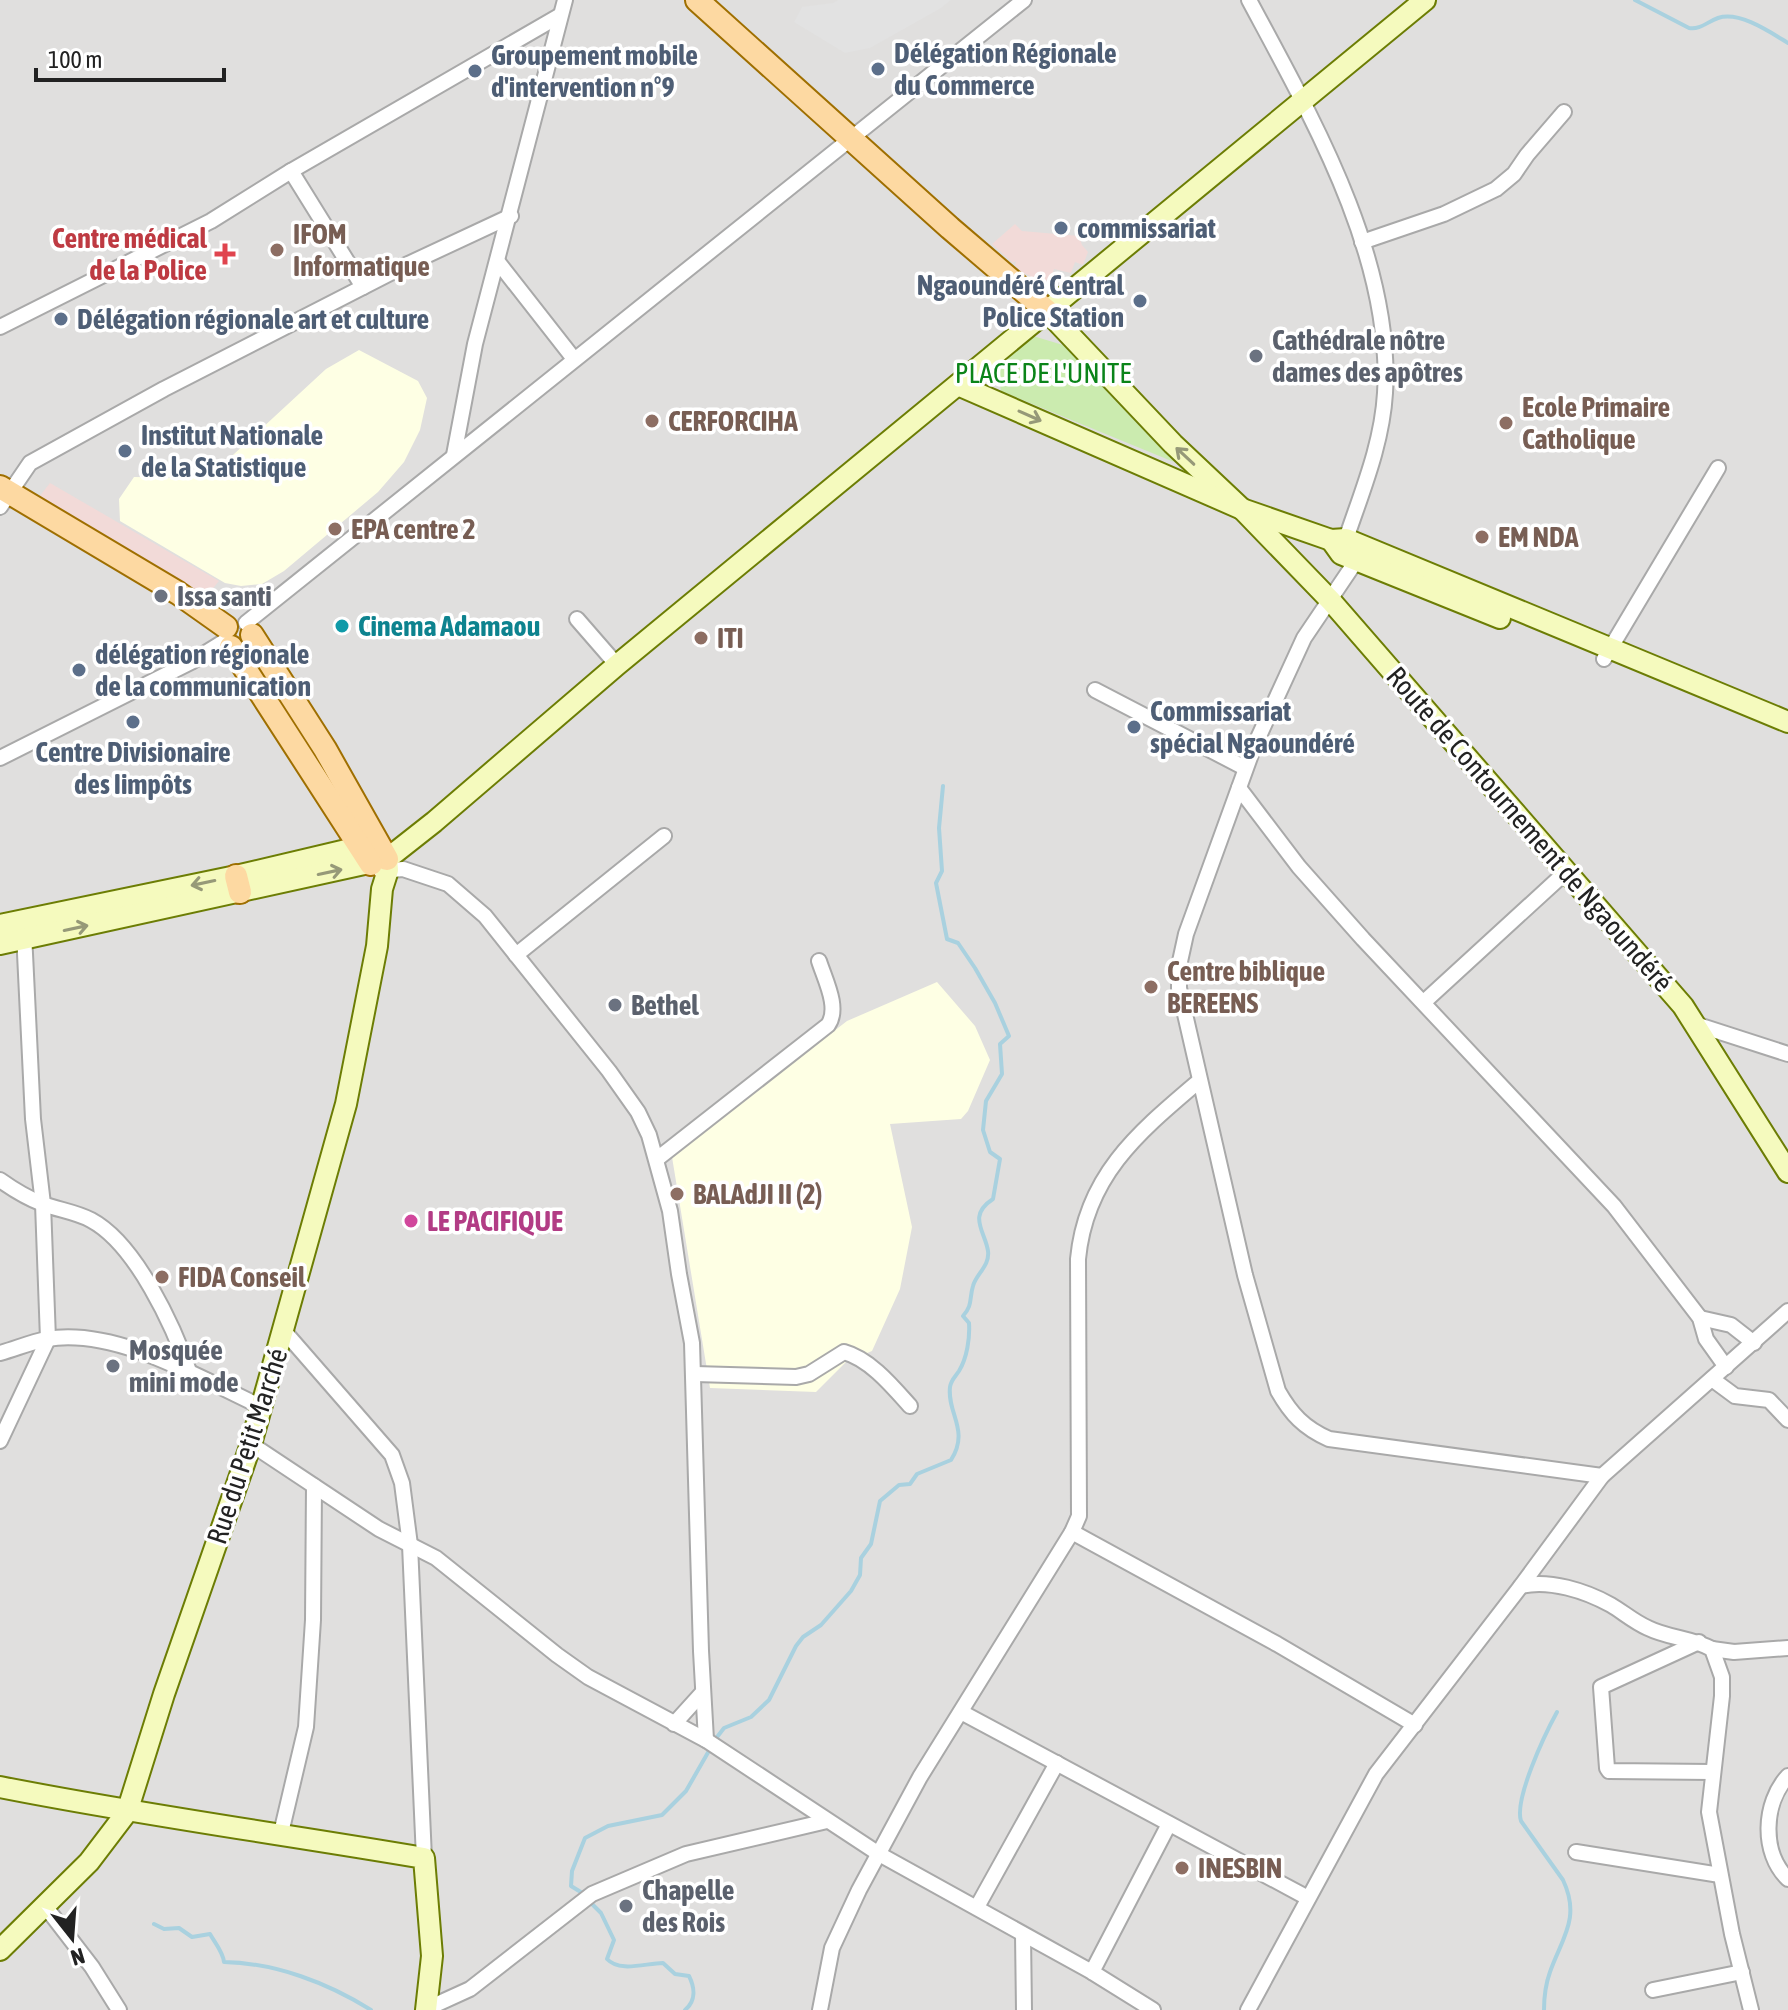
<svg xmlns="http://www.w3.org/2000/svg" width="1788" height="2010" viewBox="0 0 1788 2010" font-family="'Asap Condensed',sans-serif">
	<rect width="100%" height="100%" fill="#f2efe8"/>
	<rect fill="#e0dfde" x="0" y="0" width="1788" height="2010"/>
	<g fill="#f2dad8">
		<path d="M1015 224 1022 231 1079 236 1082 245 1088 252 1083 265 1075 262 1071 273 1054 269 1050 281 1033 280 1029 275 1022 273 1015 265 1016 261 1013 263 992 244Z"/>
		<path d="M50 483 219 581 202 602 35 502Z"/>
	</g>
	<g fill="#feffe4">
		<path d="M359 350 418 381 427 398 420 430 404 462 378 492 284 571 262 584 241 586 225 583 120 521 119 499 134 477 186 478 221 466 326 369Z"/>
		<path d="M937 982 975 1026 990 1060 968 1111 961 1119 890 1124 912 1227 900 1289 872 1351 846 1362 816 1392 710 1388 672 1157 847 1021Z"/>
	</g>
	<path fill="#cbebaf" d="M1033 336 1063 345 1174 462 1001 391 997 368Z"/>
	<path fill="#e2e2e2" d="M838 0H951L941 8 870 48 845 53 794 22 802 7 833 3Z"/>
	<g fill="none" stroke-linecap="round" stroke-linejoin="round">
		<g stroke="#a9d1df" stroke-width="4">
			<path d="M1635 0 1689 28C1700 30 1707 22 1718 18 1740 11 1770 32 1788 43"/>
			<path d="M714 1741 724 1728 751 1717 769 1700 796 1646 803 1637 821 1625 851 1591 860 1575 861 1558 871 1544 880 1501 899 1485 910 1484 917 1474 951 1460C970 1430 947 1414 950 1387 951 1380 955 1377 959 1371 967 1358 970 1338 969 1323L963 1316C973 1305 969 1299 973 1286 976 1274 990 1266 988 1251 985 1231 967 1216 993 1199L1000 1159 990 1152 983 1130 986 1101 1002 1074 1000 1044 1009 1036 995 1003 975 968 958 943 947 939 936 883 942 871 939 828 943 786"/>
			<path d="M584 1894 571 1886 572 1871 585 1838 608 1826 662 1815 686 1791 710 1749"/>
			<path d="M589 1901 601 1913 614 1940 607 1959C620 1973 646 1963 663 1963L675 1974 689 1976C695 1988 696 2001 685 2010"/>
			<path d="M154 1924 164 1929 179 1928 192 1937 210 1934C215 1943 223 1952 224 1962 276 1963 328 1983 371 2010"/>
			<path d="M1544 2010C1544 1998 1546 1983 1550 1972 1562 1938 1581 1918 1563 1880L1521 1821C1514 1799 1545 1734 1557 1712"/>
		</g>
		<g stroke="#a9a9a9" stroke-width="18">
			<g id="street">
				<path d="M1249 0C1311 116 1393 257 1385 393 1382 446 1360 496 1344 545"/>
				<path d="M291 171 363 287"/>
				<path d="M1362 242 1444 214 1496 189 1514 174 1527 155 1564 112"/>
				<path d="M498 262 574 359"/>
				<path d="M0 327 211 221 291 171 559 16"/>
				<path d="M454 455 475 344 565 0"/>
				<path d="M0 507 30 463 164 389 404 266 511 216"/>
				<path d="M1356 561 1304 638 1253 749 1186 934 1179 966V988L1245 1275 1278 1391C1291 1414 1304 1428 1329 1439L1602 1476"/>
				<path d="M577 619 617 665"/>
				<path d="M246 623 1024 0"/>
				<path d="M1604 659 1718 468"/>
				<path d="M1095 690 1245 768"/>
				<path d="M0 758 191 662 225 641"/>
				<path d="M1239 788 1299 867 1363 939 1614 1206 1700 1318 1706 1339 1726 1367"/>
				<path d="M381 871 403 869 448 884 485 916 609 1071 638 1112 649 1135 670 1211 679 1274 692 1343 701 1651 706 1740"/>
				<path d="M516 955 664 836"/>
				<path d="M1424 1002 1567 871"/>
				<path d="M1695 1024 1788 1054"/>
				<path d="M657 1159 828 1025C840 1008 825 980 819 961"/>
				<path d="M0 1180C14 1190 27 1198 43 1204 59 1210 76 1212 91 1220 136 1244 174 1327 190 1374"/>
				<path d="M1700 1318 1731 1325 1754 1343"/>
				<path d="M284 1331 392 1455 402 1483 410 1545 424 1858"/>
				<path d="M0 1353C15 1349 31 1342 47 1339 116 1327 201 1379 262 1407"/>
				<path d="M695 1374 796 1377 809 1374 844 1352C870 1359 893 1387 910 1406"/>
				<path d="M1712 1379 1735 1396 1769 1400 1788 1420"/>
				<path d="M0 1441 48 1339 43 1204 33 1119 24 933"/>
				<path d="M251 1444 379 1529 436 1558 557 1655 588 1677 706 1740 879 1854 1092 1972 1153 2010"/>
				<path d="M1072 1532 1277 1644 1415 1725"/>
				<path d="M1521 1586C1549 1579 1586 1591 1611 1605 1623 1612 1634 1622 1648 1628 1668 1638 1692 1638 1712 1649L1722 1677V1696L1709 1812 1732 1934 1751 2010"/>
				<path d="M1699 1642 1601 1687 1607 1768 1609 1771 1712 1772"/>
				<path d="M1712 1649 1734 1652 1788 1648"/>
				<path d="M961 1712 1308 1898"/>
				<path d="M674 1724 703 1692"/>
				<path d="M1788 1776C1763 1803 1761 1853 1788 1879"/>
				<path d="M281 1833 306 1727 313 1620 314 1486"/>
				<path d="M1576 1852 1720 1875"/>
				<path d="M45 1906 92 1967 119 2010"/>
				<path d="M977 1907 1057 1763"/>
				<path d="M1023 1935 1024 2010"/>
				<path d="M1092 1972 1169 1824"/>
				<path d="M1653 1990 1742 1972"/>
				<path d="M426 2009 470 1989 592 1894 686 1854 827 1821"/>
				<path d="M820 2010 832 1948 859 1890 920 1777 1072 1532 1079 1516 1078 1259C1086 1175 1139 1132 1199 1081"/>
				<path d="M1248 2010 1376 1774 1521 1586 1602 1476 1788 1311"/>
			</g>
		</g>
		<g stroke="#6c7d04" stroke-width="24">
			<g id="secondary">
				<path d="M1047 311 1173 444 1242 509 1331 601 1683 1006 1788 1172"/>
				<path d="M958 385 1242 509 1331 540 1346 539 1788 722"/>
				<path d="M1331 540 1341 554 1500 618"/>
				<path d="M0 925 236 876 376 843"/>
				<path d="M0 944 387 859 434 822 617 665 1425 0"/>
				<path d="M0 1787C141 1815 283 1834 424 1858L432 1956 426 2010"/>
				<path d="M0 1950 89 1862 127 1812 164 1694 251 1444 346 1104 377 946 382 889 388 870 387 859"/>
			</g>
		</g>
		<g stroke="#9f6f00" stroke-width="26">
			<g id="primary">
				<path d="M697 0 950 228 1047 311"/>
				<path d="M0 487 178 593 226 627"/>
				<path d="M252 635 325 749 387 859"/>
				<path d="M231 647 371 864"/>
				<path d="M236 876 240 892"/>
			</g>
		</g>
		<use href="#street" stroke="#fff" stroke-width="14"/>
		<use href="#secondary" stroke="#f5fabe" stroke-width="20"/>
		<use href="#primary" stroke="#fdd9a2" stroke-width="22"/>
	</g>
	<defs><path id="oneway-shaft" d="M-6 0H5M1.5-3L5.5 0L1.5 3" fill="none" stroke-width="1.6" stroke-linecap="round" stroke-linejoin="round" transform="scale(2)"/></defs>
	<g stroke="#969978">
		<use href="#oneway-shaft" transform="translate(1030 416) rotate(24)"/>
		<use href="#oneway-shaft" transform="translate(1185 456) rotate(-137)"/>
		<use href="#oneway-shaft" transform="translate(330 872) rotate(-12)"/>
		<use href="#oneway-shaft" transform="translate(203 883) rotate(168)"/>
		<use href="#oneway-shaft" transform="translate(76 928) rotate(-12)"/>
	</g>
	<g fill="#5c6f8a" stroke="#fff" stroke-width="3">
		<circle cx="878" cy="69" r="8"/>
		<circle cx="475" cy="71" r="8"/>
		<circle cx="1061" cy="228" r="8"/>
		<circle cx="1140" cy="301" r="8"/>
		<circle cx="61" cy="319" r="8"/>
		<circle cx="125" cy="451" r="8"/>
		<circle cx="79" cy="670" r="8"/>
		<circle cx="133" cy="722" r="8"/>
		<circle cx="1134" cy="727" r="8"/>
	</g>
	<g fill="#8d6e63" stroke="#fff" stroke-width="3">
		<circle cx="277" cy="250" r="8"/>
		<circle cx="652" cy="421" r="8"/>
		<circle cx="1506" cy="423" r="8"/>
		<circle cx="335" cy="529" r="8"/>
		<circle cx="1482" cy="537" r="8"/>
		<circle cx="701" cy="638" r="8"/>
		<circle cx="1151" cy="987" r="8"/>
		<circle cx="677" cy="1194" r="8"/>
		<circle cx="162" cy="1277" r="8"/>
		<circle cx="1182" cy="1868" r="8"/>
	</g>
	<path fill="#e0444e" stroke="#fff" stroke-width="3" d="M221 242h8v8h8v8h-8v8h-8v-8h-8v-8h8z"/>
	<g fill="#6b7280" stroke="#fff" stroke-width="3">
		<circle cx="1256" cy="356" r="8"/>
		<circle cx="161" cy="596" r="8"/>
		<circle cx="615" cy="1005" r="8"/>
		<circle cx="113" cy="1366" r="8"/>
		<circle cx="626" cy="1906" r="8"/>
	</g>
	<circle fill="#0f9aa8" stroke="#fff" stroke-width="3" cx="342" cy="626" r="8"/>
	<circle fill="#d1479c" stroke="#fff" stroke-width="3" cx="411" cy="1221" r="8"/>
	<g text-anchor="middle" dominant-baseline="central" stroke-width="7" stroke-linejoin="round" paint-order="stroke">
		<g font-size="28" font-weight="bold" fill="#4e5e75" stroke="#fff" text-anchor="start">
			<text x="894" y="53">Délégation Régionale<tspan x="894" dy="32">du Commerce</tspan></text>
			<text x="491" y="55">Groupement mobile<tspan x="491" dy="32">d'intervention n°9</tspan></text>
			<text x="1077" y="228">commissariat</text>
			<text x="1124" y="285" text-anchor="end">Ngaoundéré Central<tspan x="1124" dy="32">Police Station</tspan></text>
			<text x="77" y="319">Délégation régionale art et culture</text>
			<text x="141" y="435">Institut Nationale<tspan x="141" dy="32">de la Statistique</tspan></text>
			<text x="95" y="654">délégation régionale<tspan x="95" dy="32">de la communication</tspan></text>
			<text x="1150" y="711">Commissariat<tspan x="1150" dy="32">spécial Ngaoundéré</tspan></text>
			<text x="133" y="752" text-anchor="middle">Centre Divisionaire<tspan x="133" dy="32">des Iimpôts</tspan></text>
		</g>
		<g font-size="28" font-weight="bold" fill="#785e54" stroke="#fff" text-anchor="start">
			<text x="293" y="234">IFOM<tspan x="293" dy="32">Informatique</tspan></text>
			<text x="1522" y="407">Ecole Primaire<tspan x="1522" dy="32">Catholique</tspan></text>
			<text x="668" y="421">CERFORCIHA</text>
			<text x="351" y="529">EPA centre 2</text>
			<text x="1498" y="537">EM NDA</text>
			<text x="717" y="638">ITI</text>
			<text x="1167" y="971">Centre biblique<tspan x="1167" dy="32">BEREENS</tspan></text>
			<text x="693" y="1194">BALAdJI II (2)</text>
			<text x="178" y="1277">FIDA Conseil</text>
			<text x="1198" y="1868">INESBIN</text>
		</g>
		<g font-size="28" font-weight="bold" fill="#be3a42" stroke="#fff" text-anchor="end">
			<text x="207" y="238">Centre médical<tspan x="207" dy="32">de la Police</tspan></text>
		</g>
		<g font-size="28" font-weight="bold" fill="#5b616d" stroke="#fff" text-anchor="start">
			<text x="1272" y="340">Cathédrale nôtre<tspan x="1272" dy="32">dames des apôtres</tspan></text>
			<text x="177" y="596">Issa santi</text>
			<text x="631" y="1005">Bethel</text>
			<text x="129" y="1350">Mosquée<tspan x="129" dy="32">mini mode</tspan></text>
			<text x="642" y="1890">Chapelle<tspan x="642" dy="32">des Rois</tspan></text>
		</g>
		<g font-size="28" fill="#0b8419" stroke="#fff">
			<text x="1043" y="373">PLACE DE L'UNITE</text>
		</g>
		<g font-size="28" font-weight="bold" fill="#0d838f" stroke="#fff" text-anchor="start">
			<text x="358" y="626">Cinema Adamaou</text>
		</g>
		<g font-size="28" fill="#222" stroke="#fff">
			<text transform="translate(1530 829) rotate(49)">Route de Contournement de Ngaoundéré</text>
			<text transform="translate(247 1446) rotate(-72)">Rue du Petit Marché</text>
		</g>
		<g font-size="28" font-weight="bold" fill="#b23c85" stroke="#fff" text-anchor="start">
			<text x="427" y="1221">LE PACIFIQUE</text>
		</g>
	</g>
	<g transform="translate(72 1938) rotate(163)" stroke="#ffffff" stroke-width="6" paint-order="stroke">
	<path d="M0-6L14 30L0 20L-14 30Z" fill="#222222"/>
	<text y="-12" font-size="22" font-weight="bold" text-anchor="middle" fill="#222222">N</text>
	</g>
	<path d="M36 68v12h188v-12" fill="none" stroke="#222222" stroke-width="4"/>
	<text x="48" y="68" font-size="24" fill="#222222" stroke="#ffffff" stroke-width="6" paint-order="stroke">100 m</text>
</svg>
